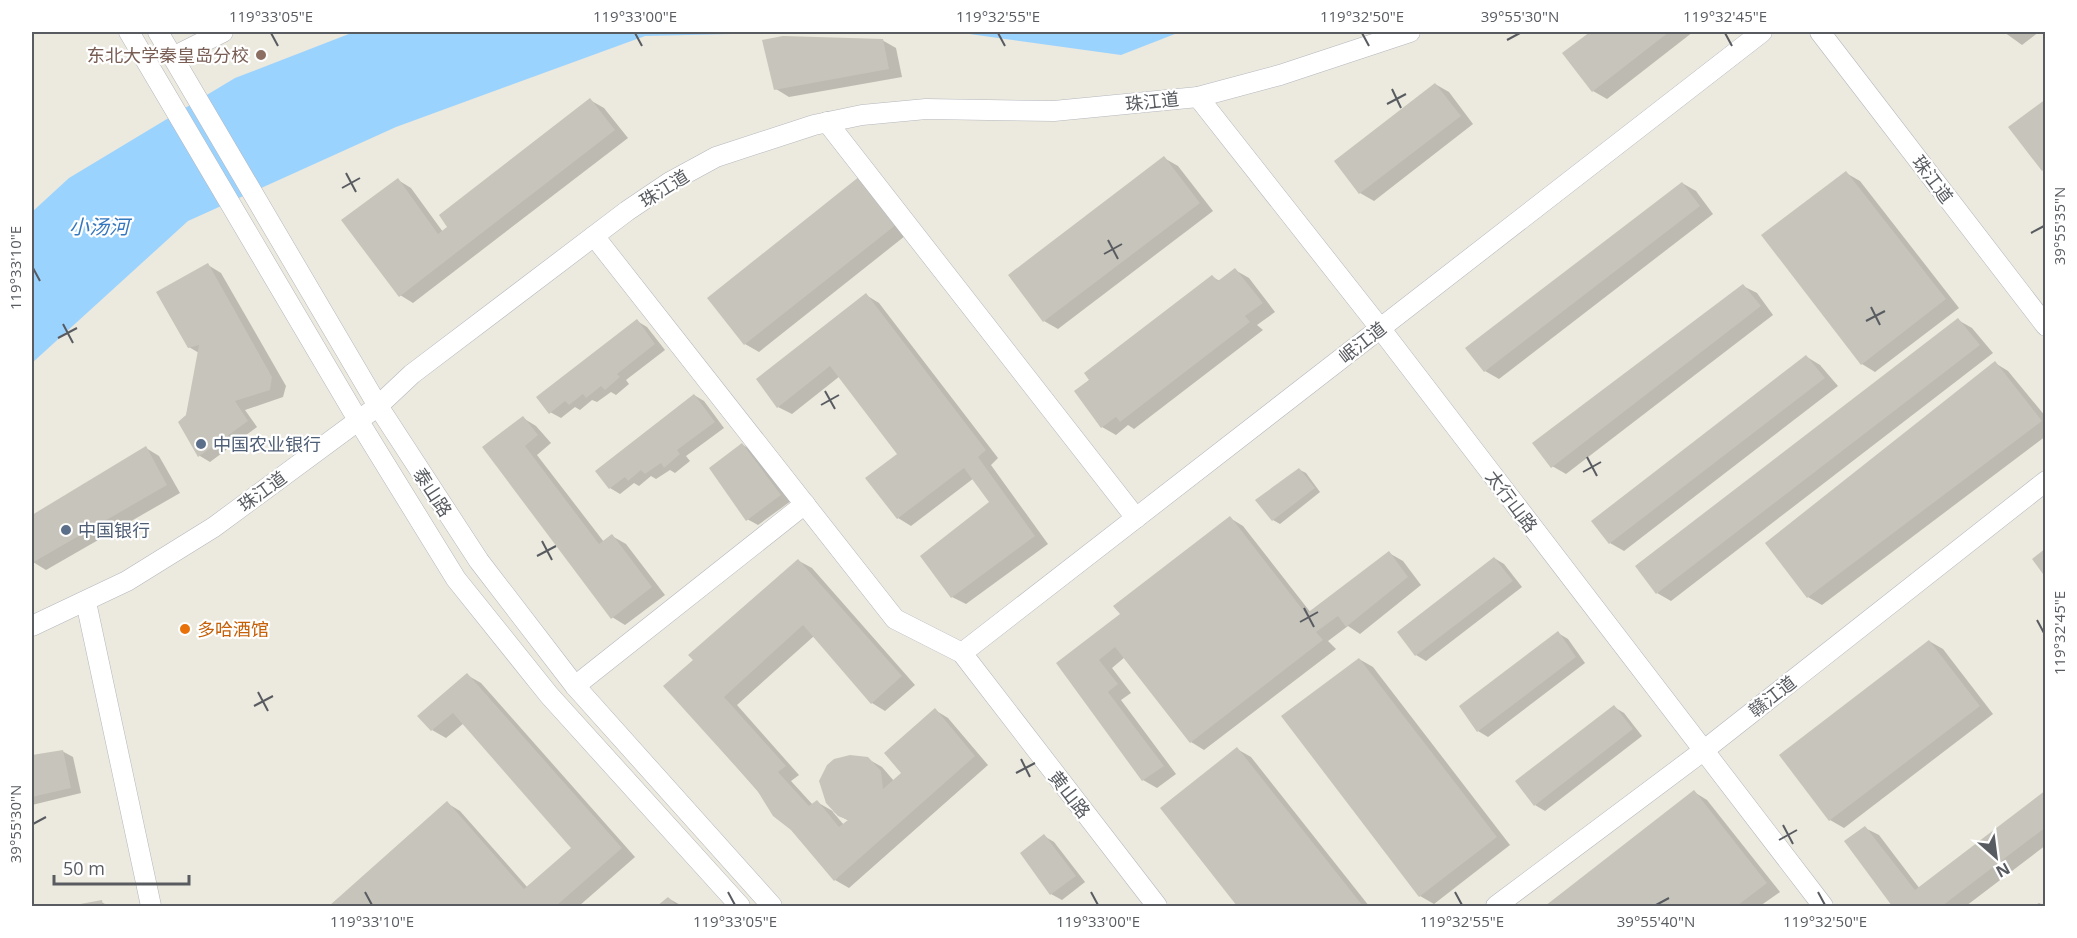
<svg xmlns="http://www.w3.org/2000/svg" width="2077" height="938" viewBox="0 0 2077 938" font-family="'Open Sans','Noto Sans SC',sans-serif">
	<rect width="100%" height="100%" fill="#ece9de"/>
	<g fill="#9bd3ff">
		<path d="M354 32H826L645 36 396 127 188 221 32 363V212L69 178 235 78Z"/>
		<path d="M955 32H1180L1121 55Z"/>
	</g>
	<g fill="#0003" fill-rule="evenodd">
		<path d="M1592 32H1693L1607 99 1593 91 1564 54Z"/>
		<path d="M2004 32H2039L2022 45Z"/>
		<path d="M882 40 896 48 902 77 789 97 776 89Z"/>
		<path d="M1435 84 1449 92 1473 124 1374 201 1360 193 1336 161Z"/>
		<path d="M590 100 604 108 628 138 413 303 400 295 398 180 411 188 443 232Z"/>
		<path d="M1164 158 1178 166 1213 211 1058 329 1044 321Z"/>
		<path d="M1846 173 1860 181 1959 308 1875 372 1862 364Z"/>
		<path d="M860 178 910 232 759 352 745 344Z"/>
		<path d="M1682 183 1696 191 1713 214 1499 379 1485 371Z"/>
		<path d="M208 265 221 273 286 386 283 397 245 410 257 427 210 462 200 456 180 422 186 417 199 353 189 347Z"/>
		<path d="M1235 270 1249 278 1275 312 1257 325 1263 330 1134 429 1128 425 1116 435 1102 427 1076 391 1212 277 1220 281Z"/>
		<path d="M1743 286 1757 293 1773 315 1566 474 1552 466Z"/>
		<path d="M866 295 879 303 998 458 991 465 1048 544 966 604 952 597 991 502 974 478 911 526 898 518 899 454 840 376 792 414 778 407Z"/>
		<path d="M1958 320 1972 328 1993 353 1671 601 1657 593Z"/>
		<path d="M637 321 647 327 665 350 626 380 629 384 616 395 611 392 597 402 592 400 580 410 575 407 561 418 550 412Z"/>
		<path d="M1807 357 1820 365 1838 386 1624 551 1610 543 1593 521Z"/>
		<path d="M1995 363 2008 371 2046 417V436L1822 605 1808 597Z"/>
		<path d="M694 395 704 401 724 428 686 456 690 461 675 473 670 470 656 479 651 476 639 486 634 483 620 494 610 488 597 471Z"/>
		<path d="M523 418 536 426 551 443 537 455 604 542 612 536 626 544 665 595 625 625 612 617 484 448Z"/>
		<path d="M743 445 753 451 791 501 758 525 747 519Z"/>
		<path d="M146 448 159 456 180 493 46 570 33 562 32 516Z"/>
		<path d="M1300 470 1306 473 1320 492 1280 524 1273 520 1258 500Z"/>
		<path d="M1230 518 1243 526 1311 613 1389 553 1403 561 1421 585 1360 634 1348 626 1328 641 1336 649 1204 750 1191 742 1125 657 1112 668 1131 693 1121 700 1176 774 1157 788 1143 780 1058 663 1122 614Z"/>
		<path d="M1494 558 1504 564 1522 587 1426 661 1416 655Z"/>
		<path d="M799 561 812 568 915 685 885 711 872 703 814 636 737 705 799 775 791 781 813 805 817 802 836 813 868 759 882 767 894 781 903 773 935 710 948 718 988 765 849 888 835 880 666 686ZM832 811 849 821 844 825Z"/>
		<path d="M1558 633 1568 639 1585 663 1488 737 1478 731Z"/>
		<path d="M1929 641 1943 649 1993 714 1844 828 1830 820Z"/>
		<path d="M1359 659 1373 667 1510 845 1434 904 1420 896Z"/>
		<path d="M467 675 481 683 635 857 579 906H332L447 803 460 811 528 888 573 848 464 723 446 738 432 730Z"/>
		<path d="M1614 707 1624 713 1642 736 1545 811 1535 805Z"/>
		<path d="M1237 749 1251 757 1369 906H1239L1162 808Z"/>
		<path d="M62 751 73 757 81 793 32 805V757Z"/>
		<path d="M1694 792 1707 800 1780 892 1760 906H1548Z"/>
		<path d="M2046 793V845L1966 906H1894L1846 841 1865 828 1879 835 1920 889Z"/>
		<path d="M1044 836 1054 842 1085 882 1062 900 1051 894 1022 854Z"/>
		<path d="M668 898 682 906H659Z"/>
		<path d="M101 902 109 906H77Z"/>
		<path d="M2039 903 2045 906H2034Z"/>
	</g>
	<g fill="#c7c4bb">
		<path d="M1590 32H1669L1592 92 1562 53Z"/>
		<path d="M783 36 883 39 889 69 774 90 762 40Z"/>
		<path d="M1435 83 1461 116 1359 194 1334 161Z"/>
		<path d="M590 98 615 130 399 297 341 220 398 178 438 234 447 227 439 215Z"/>
		<path d="M2046 99V168L2042 171 2008 127Z"/>
		<path d="M1164 156 1200 203 1043 322 1008 275Z"/>
		<path d="M1846 171 1946 299 1861 365 1761 235Z"/>
		<path d="M860 176 897 224 744 345 707 298Z"/>
		<path d="M1682 182 1700 206 1484 372 1465 348Z"/>
		<path d="M208 263 272 377 270 390 235 401 248 421 198 457 178 422 186 415 199 345 188 348 156 292Z"/>
		<path d="M1235 268 1263 303 1245 316 1250 322 1120 422 1116 417 1101 428 1074 391 1089 380 1084 373 1212 275 1218 281Z"/>
		<path d="M1743 284 1761 306 1551 468 1532 443Z"/>
		<path d="M866 293 986 450 978 457 1035 536 951 598 920 556 989 502 964 468 897 519 865 478 897 454 830 366 777 408 756 379Z"/>
		<path d="M1958 318 1980 345 1656 594 1635 566Z"/>
		<path d="M637 319 655 344 617 374 620 377 605 390 601 386 586 398 583 394 569 405 565 401 549 414 536 397Z"/>
		<path d="M1806 355 1825 378 1609 544 1591 521Z"/>
		<path d="M1995 361 2042 421 1807 598 1765 543Z"/>
		<path d="M694 394 715 422 677 450 680 454 664 468 661 463 645 474 641 470 628 481 625 477 609 489 595 471Z"/>
		<path d="M523 416 538 435 525 446 599 544 612 534 652 587 611 619 482 447Z"/>
		<path d="M742 443 781 495 746 521 709 468Z"/>
		<path d="M146 446 167 485 32 563V515Z"/>
		<path d="M1299 468 1315 488 1272 521 1255 500Z"/>
		<path d="M1230 516 1306 614 1389 551 1408 577 1346 627 1338 616 1316 632 1323 640 1190 743 1115 647 1099 660 1118 684 1108 692 1164 766 1142 781 1056 663 1120 614 1113 606Z"/>
		<path d="M2046 548V578L2032 559Z"/>
		<path d="M1494 557 1513 581 1415 656 1397 632Z"/>
		<path d="M798 559 902 676 871 704 803 625 724 697 786 766 778 772 809 806 817 800 839 827 848 820 838 816 826 803 819 781 827 765 834 759 850 755 868 757 881 771 883 789 901 773 884 753 935 708 975 756 834 881 791 830 773 816 757 790 663 686 693 660 688 655Z"/>
		<path d="M1558 631 1576 657 1477 732 1459 706Z"/>
		<path d="M1929 640 1980 706 1829 821 1779 755Z"/>
		<path d="M1359 658 1497 837 1419 897 1281 716Z"/>
		<path d="M467 673 622 848 556 906H329L447 801 524 889 571 848 453 713 431 731 417 716Z"/>
		<path d="M1614 705 1633 729 1534 806 1515 781Z"/>
		<path d="M1237 747 1363 906H1237L1160 808Z"/>
		<path d="M63 750 71 788 32 797V755Z"/>
		<path d="M1694 790 1767 883 1737 906H1545Z"/>
		<path d="M2046 790V827L1942 906H1892L1844 841 1865 826 1915 890Z"/>
		<path d="M1044 834 1076 876 1050 895 1020 853Z"/>
		<path d="M668 897 677 906H657Z"/>
		<path d="M102 900 103 906H75V905Z"/>
	</g>
	<g fill="none" stroke-linecap="round" stroke-linejoin="round">
		<g stroke="#b5b7bd" stroke-width="21">
			<g id="minor">
				<path d="M129 32 358 420 456 579 549 695 740 906"/>
				<path d="M158 32 378 406 479 561 575 686 772 906"/>
				<path d="M1820 32 2046 326"/>
				<path d="M173 57 223 32"/>
				<path d="M1198 97 1380 328 1823 906"/>
				<path d="M827 122 1136 518"/>
				<path d="M594 236 895 619 962 653 1157 906"/>
				<path d="M86 602 151 906"/>
				<path d="M32 626 127 581 214 527 378 406 412 374 627 211 670 182 716 157 814 125 862 115 926 109 1054 111 1198 97 1280 75 1410 32"/>
				<path d="M962 653 1762 32"/>
				<path d="M575 686 805 504"/>
				<path d="M1496 906 1703 751 2046 481"/>
			</g>
		</g>
		<use href="#minor" stroke="#fff" stroke-width="20"/>
	</g>
	<path fill="none" stroke="#585c61" stroke-width="2" d="M271 33 278 46M635 33 642 46M998 33 1005 46M1362 33 1369 46M1725 33 1732 46M1507 40 1520 33M1392 89 1401 108M1387 104 1406 94M346 173 356 192M342 188 360 178M2031 233 2044 226M1108 240 1118 259M1104 254 1122 244M33 268 40 281M1871 307 1880 325M1866 321 1885 311M63 324 73 343M58 338 77 328M825 391 835 409M821 405 839 395M1587 457 1597 476M1583 472 1601 462M542 541 552 560M537 556 556 546M1304 608 1314 627M2037 620 2044 633M1300 622 1318 612M258 692 268 711M254 706 273 696M1021 759 1030 777M1016 773 1035 763M33 824 46 817M1783 825 1793 844M1779 840 1797 830M365 892 372 905M728 892 735 905M1091 892 1098 905M1455 892 1462 905M1818 892 1825 905M1656 905 1669 898"/>
	<circle fill="#8d6e63" stroke="#fff" stroke-width="2" cx="261" cy="55" r="6"/>
	<g fill="#5c6f8a" stroke="#fff" stroke-width="2">
		<circle cx="201" cy="444" r="6"/>
		<circle cx="66" cy="530" r="6"/>
	</g>
	<circle fill="#e8710a" stroke="#fff" stroke-width="2" cx="185" cy="629" r="6"/>
	<g text-anchor="middle" dominant-baseline="central" stroke-width="4.5" stroke-linejoin="round" paint-order="stroke">
		<g font-size="18" fill="#785e54" stroke="#fff" text-anchor="end">
			<text x="249" y="55">东北大学秦皇岛分校</text>
		</g>
		<g font-size="18" fill="#585c61" stroke="#fff">
			<text transform="translate(1152 101) rotate(-6)">珠江道</text>
			<text transform="translate(1933 179) rotate(53)">珠江道</text>
			<text transform="translate(664 188) rotate(-32)">珠江道</text>
			<text transform="translate(1362 342) rotate(-38)">岷江道</text>
			<text transform="translate(262 491) rotate(-36)">珠江道</text>
			<text transform="translate(433 492) rotate(57)">泰山路</text>
			<text transform="translate(1512 501) rotate(53)">太行山路</text>
			<text transform="translate(1772 696) rotate(-38)">赣江道</text>
			<text transform="translate(1070 794) rotate(52)">黄山路</text>
		</g>
		<g font-size="18" fill="#4e5e75" stroke="#fff" text-anchor="start">
			<text x="213" y="444">中国农业银行</text>
			<text x="78" y="530">中国银行</text>
		</g>
		<g font-size="18" fill="#c56008" stroke="#fff" text-anchor="start">
			<text x="197" y="629">多哈酒馆</text>
		</g>
		<g font-size="20" font-style="italic" fill="#3678bf" stroke="#fff">
			<text x="99" y="226">小汤河</text>
		</g>
	</g>
	<rect width="2077" height="938" fill="none" stroke="#ffffff" stroke-width="66"/>
	<g transform="translate(1996 857) rotate(152)" stroke="#ffffff" stroke-width="4.5" paint-order="stroke">
	<path d="M0-4.5L10 22L0 15L-10 22Z" fill="#585c61"/>
	<text y="-9" font-size="16" font-weight="bold" text-anchor="middle" fill="#585c61">N</text>
	</g>
	<path d="M54 875v9h135v-9" fill="none" stroke="#585c61" stroke-width="3"/>
	<text x="63" y="875" font-size="18" fill="#585c61" stroke="#ffffff" stroke-width="4.5" paint-order="stroke">50 m</text>
	<rect x="33" y="33" width="2011" height="872" fill="none" stroke="#585c61" stroke-width="2"/>
	<g font-size="15" text-anchor="middle" fill="#585c61">
		<text x="271" y="22">119°33'05"E</text>
		<text x="635" y="22">119°33'00"E</text>
		<text x="998" y="22">119°32'55"E</text>
		<text x="1362" y="22">119°32'50"E</text>
		<text x="1520" y="22">39°55'30"N</text>
		<text x="1725" y="22">119°32'45"E</text>
		<text transform="translate(2060 226) rotate(-90)" y="5">39°55'35"N</text>
		<text transform="translate(16 268) rotate(-90)" y="5">119°33'10"E</text>
		<text transform="translate(2060 633) rotate(-90)" y="5">119°32'45"E</text>
		<text transform="translate(16 824) rotate(-90)" y="5">39°55'30"N</text>
		<text x="372" y="927">119°33'10"E</text>
		<text x="735" y="927">119°33'05"E</text>
		<text x="1098" y="927">119°33'00"E</text>
		<text x="1462" y="927">119°32'55"E</text>
		<text x="1656" y="927">39°55'40"N</text>
		<text x="1825" y="927">119°32'50"E</text>
	</g>
</svg>
